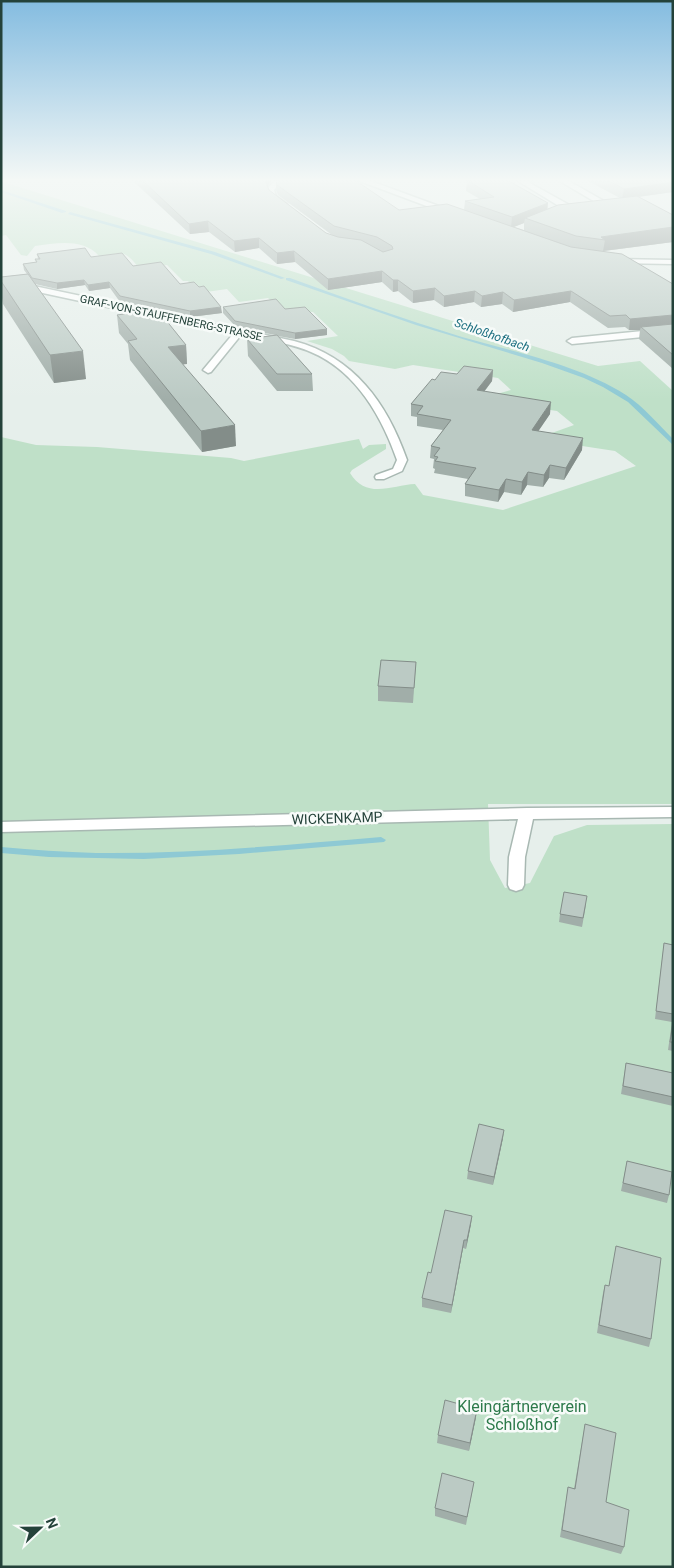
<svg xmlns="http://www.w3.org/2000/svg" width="674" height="1568" viewBox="0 0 674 1568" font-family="Roboto,sans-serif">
	<rect width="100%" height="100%" fill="#e6efeb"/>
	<path fill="#bfe0c8" d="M3 182 598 366 640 361 673 391V804H488L490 860 505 888 530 883 554 836 587 825 673 824V1567H1V437L36 445 97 447 231 458 244 461 359 439 363 449 369 445 386 444V449L352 470 350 473C366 500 393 485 415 484L423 495 503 510 636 466 615 451 569 444 549 434 574 425 557 411 523 406 497 394 511 390 498 378 413 365 395 369 349 361 344 356 332 349 307 341 338 336 313 312 282 311 268 298 239 302 227 289 199 293 188 281H183L167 265 139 268C124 249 123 253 99 256 84 238 56 243 35 246L27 256 21 255 6 235 1 236V183Z"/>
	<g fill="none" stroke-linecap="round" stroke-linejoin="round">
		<g fill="#8ec9d4" fill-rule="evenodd">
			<path d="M1 190 66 211V212L62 213 1 192Z"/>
			<path d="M70 212 215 252 285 278 281 279 211 254 68 214Z"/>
			<path d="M286 278H290C347 299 404 319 462 337 517 353 577 364 626 395 644 407 658 424 673 439V445L628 402 603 387 584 378 542 363 416 325 286 280Z"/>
			<path d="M381 837 386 840 384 842 239 854 144 859 49 857 1 853V847C33 850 64 852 96 853 191 854 286 845 381 837Z"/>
		</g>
		<g stroke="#a8b8b2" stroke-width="3">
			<g id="minor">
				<path d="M275 180H283L274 190 276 196 287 204V208C277 208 270 198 266 190Z"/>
				<path d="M357 180H368L455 212 448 214Z"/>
				<path d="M533 180 528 182 573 207V211H567L518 181Z"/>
				<path d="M558 180H567L604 201 597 203Z"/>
				<path d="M613 259 673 260V264L616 263H613Z"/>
				<path d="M1 279 294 341C354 357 387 403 407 460L402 471 384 479H376L375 477 376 475 393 469 397 460C382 417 356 371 311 352 290 343 264 340 241 335L211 372 208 373 203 370 233 334 1 284Z"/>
				<path d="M673 328V334L572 344 567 341 572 338Z"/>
				<path d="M673 807V817L533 819 525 857 524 885 522 889 516 891 510 889 508 885 509 857 518 819 1 832V822L527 808Z"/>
			</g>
		</g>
		<use href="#minor" fill="#fff" fill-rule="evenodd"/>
	</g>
	<g fill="#a1aea9" fill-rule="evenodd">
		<path d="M132 180H272L267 186 269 190 326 233 332 235 278 195 276 190V180L399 210H464L465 201 480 199 466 191 467 180 548 209 620 198 586 180H673V192L638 197 673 215V242L604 251 673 284V369L639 339 640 330H629L625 327 608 328 570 302 513 312 502 304 481 307 474 302 444 307 434 300 413 303 398 291 393 292 382 282 328 290 295 262 277 264 259 248 235 252 209 232 190 234ZM524 223V230L514 227Z"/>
		<path d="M37 254 91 257 133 266 180 284 222 313 190 317 158 310 186 345 187 364H183L236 446 202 452 130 360 128 344 119 333 117 315 154 309 120 302 110 288 89 291 85 285 57 289 35 284 86 379 54 383 3 304 1 292V277L27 274 24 270 23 264 36 262 35 259H38Z"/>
		<path d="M223 307 285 309 327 329V335L295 339 278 336 312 374 313 391H277L248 356 247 339 275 335 236 327 223 313Z"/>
		<path d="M493 370 492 381 484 392 550 414 538 431 582 450 564 480 549 478 543 487 527 485 521 495 504 492 498 502 465 496V484L468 479 434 473 435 469 433 468 434 459 430 458 431 446 443 430 417 426V417L411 416V404L435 380 457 374Z"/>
		<path d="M416 662 413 703 378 701V686Z"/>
		<path d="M586 905 582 927 559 922 560 914Z"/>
		<path d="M664 943 673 945V1051L668 1050 672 1022 655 1019 663 951Z"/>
		<path d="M626 1063 673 1073V1106L621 1094Z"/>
		<path d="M503 1138 493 1185 467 1179 468 1171Z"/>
		<path d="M627 1161 669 1195 667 1203 621 1191Z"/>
		<path d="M471 1224 466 1249 463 1248 451 1313 422 1307V1298L431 1273Z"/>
		<path d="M616 1246 651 1339 649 1347 597 1333 603 1293 605 1285 609 1286Z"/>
		<path d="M476 1417 469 1451 437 1443 438 1435Z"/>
		<path d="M585 1424 606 1502 624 1547 621 1554 560 1537 568 1487 574 1489Z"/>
		<path d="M474 1482 466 1525 435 1516V1508Z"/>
	</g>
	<g fill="#838d89">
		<path d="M264 180H272L265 189Z"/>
		<path d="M673 182V192L622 199 624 189Z"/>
		<path d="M548 203 547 214 525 218 524 223 511 228 512 217Z"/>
		<path d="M208 221 209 232 190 234 189 224Z"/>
		<path d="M673 227V242L603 251 605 240 601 237Z"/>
		<path d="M259 238V248L235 252 234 241Z"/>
		<path d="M294 251 295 262 277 264V253Z"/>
		<path d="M382 271V282L328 290V279Z"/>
		<path d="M84 280 85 285 57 289V283Z"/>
		<path d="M393 280H398V291L393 292Z"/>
		<path d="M109 282 110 288 89 291 88 285Z"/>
		<path d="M435 288 434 300 413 303V291Z"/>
		<path d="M475 291 474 302 444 307V296Z"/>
		<path d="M571 291 570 302 513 312 514 300Z"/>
		<path d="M503 292 502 304 481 307 482 296Z"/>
		<path d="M221 307 222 313 190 317V311Z"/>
		<path d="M673 315V327H641L640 330H629L630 319Z"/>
		<path d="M327 329V335L295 339V333Z"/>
		<path d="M186 345 187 364 170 366 168 347Z"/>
		<path d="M83 351 86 379 54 383 50 355Z"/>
		<path d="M493 370 492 381 476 402 477 390Z"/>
		<path d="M551 402 550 414 531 442 532 430Z"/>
		<path d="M235 425 236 446 202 452 201 431Z"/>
		<path d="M583 438 582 450 564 480 566 468Z"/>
		<path d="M550 465 549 478 543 487 544 475Z"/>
		<path d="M528 472 527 485 521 495 522 482Z"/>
		<path d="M506 479 504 492 498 502 499 490Z"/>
		<path d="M504 1130 503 1138 493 1185 494 1177Z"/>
		<path d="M472 1216 471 1224 466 1249 467 1240Z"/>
		<path d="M464 1240 463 1248 451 1313 452 1305Z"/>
		<path d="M477 1409 476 1417 469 1451 470 1443Z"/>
	</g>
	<g fill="#bbcac4" stroke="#838d89">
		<path d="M142 180H265L269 190 326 233 338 237 361 240 383 252 393 249 392 246 377 237 334 226 277 185 276 180H355L399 210 447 204 571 247 622 254 673 284V315L630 319 626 315 610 316 571 291 514 300 503 292 482 296 475 291 444 296 435 288 413 291 398 280H393L382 271 328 279 294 251 277 253 259 238 234 241 208 221 189 224Z"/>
		<path d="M467 180H507L548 203 512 217 465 201 494 197Z"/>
		<path d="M607 180H673V182L624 189Z"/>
		<path d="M637 196 673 215V227L601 237 605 240 576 236 525 218 558 205Z"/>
		<path d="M85 248 91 257 122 253 133 266 161 262 180 284 194 282 199 287 204 286 221 307 190 311 120 296 109 282 88 285 84 280 57 283 32 278 23 264 37 262 35 259H40L37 254Z"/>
		<path d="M28 274 83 351 50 355 1 281V277Z"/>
		<path d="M276 299 285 309 305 307 327 329 295 333 235 321 223 307Z"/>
		<path d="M157 309 186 345 168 347 235 425 201 431 128 341 137 339 117 315Z"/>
		<path d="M673 324V355L641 327Z"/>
		<path d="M277 335 312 374H277L247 339Z"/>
		<path d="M464 366 493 370 477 390 551 402 532 430 583 438 566 468 550 465 544 475 528 472 522 482 506 479 499 490 465 484 476 468 435 461 438 457 434 456 440 448 431 446 451 420 417 414 423 406 411 404 432 379 435 380 441 372 457 374Z"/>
		<path d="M381 660 416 662 414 688 378 686Z"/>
		<path d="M564 892 587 896 583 918 560 914Z"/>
		<path d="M664 943 673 945V1014L656 1011Z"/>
		<path d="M673 1022V1042H670Z"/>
		<path d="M626 1063 673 1073V1097L623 1086Z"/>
		<path d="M479 1124 504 1130 494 1177 468 1171Z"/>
		<path d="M627 1161 672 1172 669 1195 623 1183Z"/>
		<path d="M445 1210 472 1216 467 1240H464L452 1305 422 1298 428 1272 431 1273Z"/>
		<path d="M616 1246 661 1258 651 1339 599 1325 605 1285 609 1286Z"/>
		<path d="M445 1400 477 1409 470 1443 438 1435Z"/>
		<path d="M585 1424 616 1433 606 1502 629 1510 624 1547 562 1530 568 1487 575 1489Z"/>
		<path d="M442 1473 474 1482 467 1517 435 1508Z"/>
	</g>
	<linearGradient id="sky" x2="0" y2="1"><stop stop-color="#84bce0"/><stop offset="0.45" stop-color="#f4f8f6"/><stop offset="1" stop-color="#f4f8f6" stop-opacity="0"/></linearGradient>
	<rect width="674" height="400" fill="url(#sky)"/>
	<g text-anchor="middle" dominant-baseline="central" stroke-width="5" stroke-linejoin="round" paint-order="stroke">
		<g font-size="11" fill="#24423a" stroke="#f7fbf9">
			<text transform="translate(171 318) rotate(12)">GRAF-VON-STAUFFENBERG-STRASSE</text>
		</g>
		<g font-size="12" font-style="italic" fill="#1c6f80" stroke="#f7fbf9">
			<text transform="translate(492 335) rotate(19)">Schloßhofbach</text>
		</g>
		<g font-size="14" fill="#24423a" stroke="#f7fbf9">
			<text transform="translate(337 818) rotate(-2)">WICKENKAMP</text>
		</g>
		<g font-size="16" fill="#2d7a4b" stroke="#f7fbf9">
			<text x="522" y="1406">Kleingärtnerverein<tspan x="522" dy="18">Schloßhof</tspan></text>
		</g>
	</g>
	<rect width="674" height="1568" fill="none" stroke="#24423a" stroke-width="5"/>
	<g transform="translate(40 1528) rotate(68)" stroke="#f7fbf9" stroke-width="4" paint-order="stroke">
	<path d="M0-4L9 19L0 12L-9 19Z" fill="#24423a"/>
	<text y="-8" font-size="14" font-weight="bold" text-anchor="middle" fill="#24423a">N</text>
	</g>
</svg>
